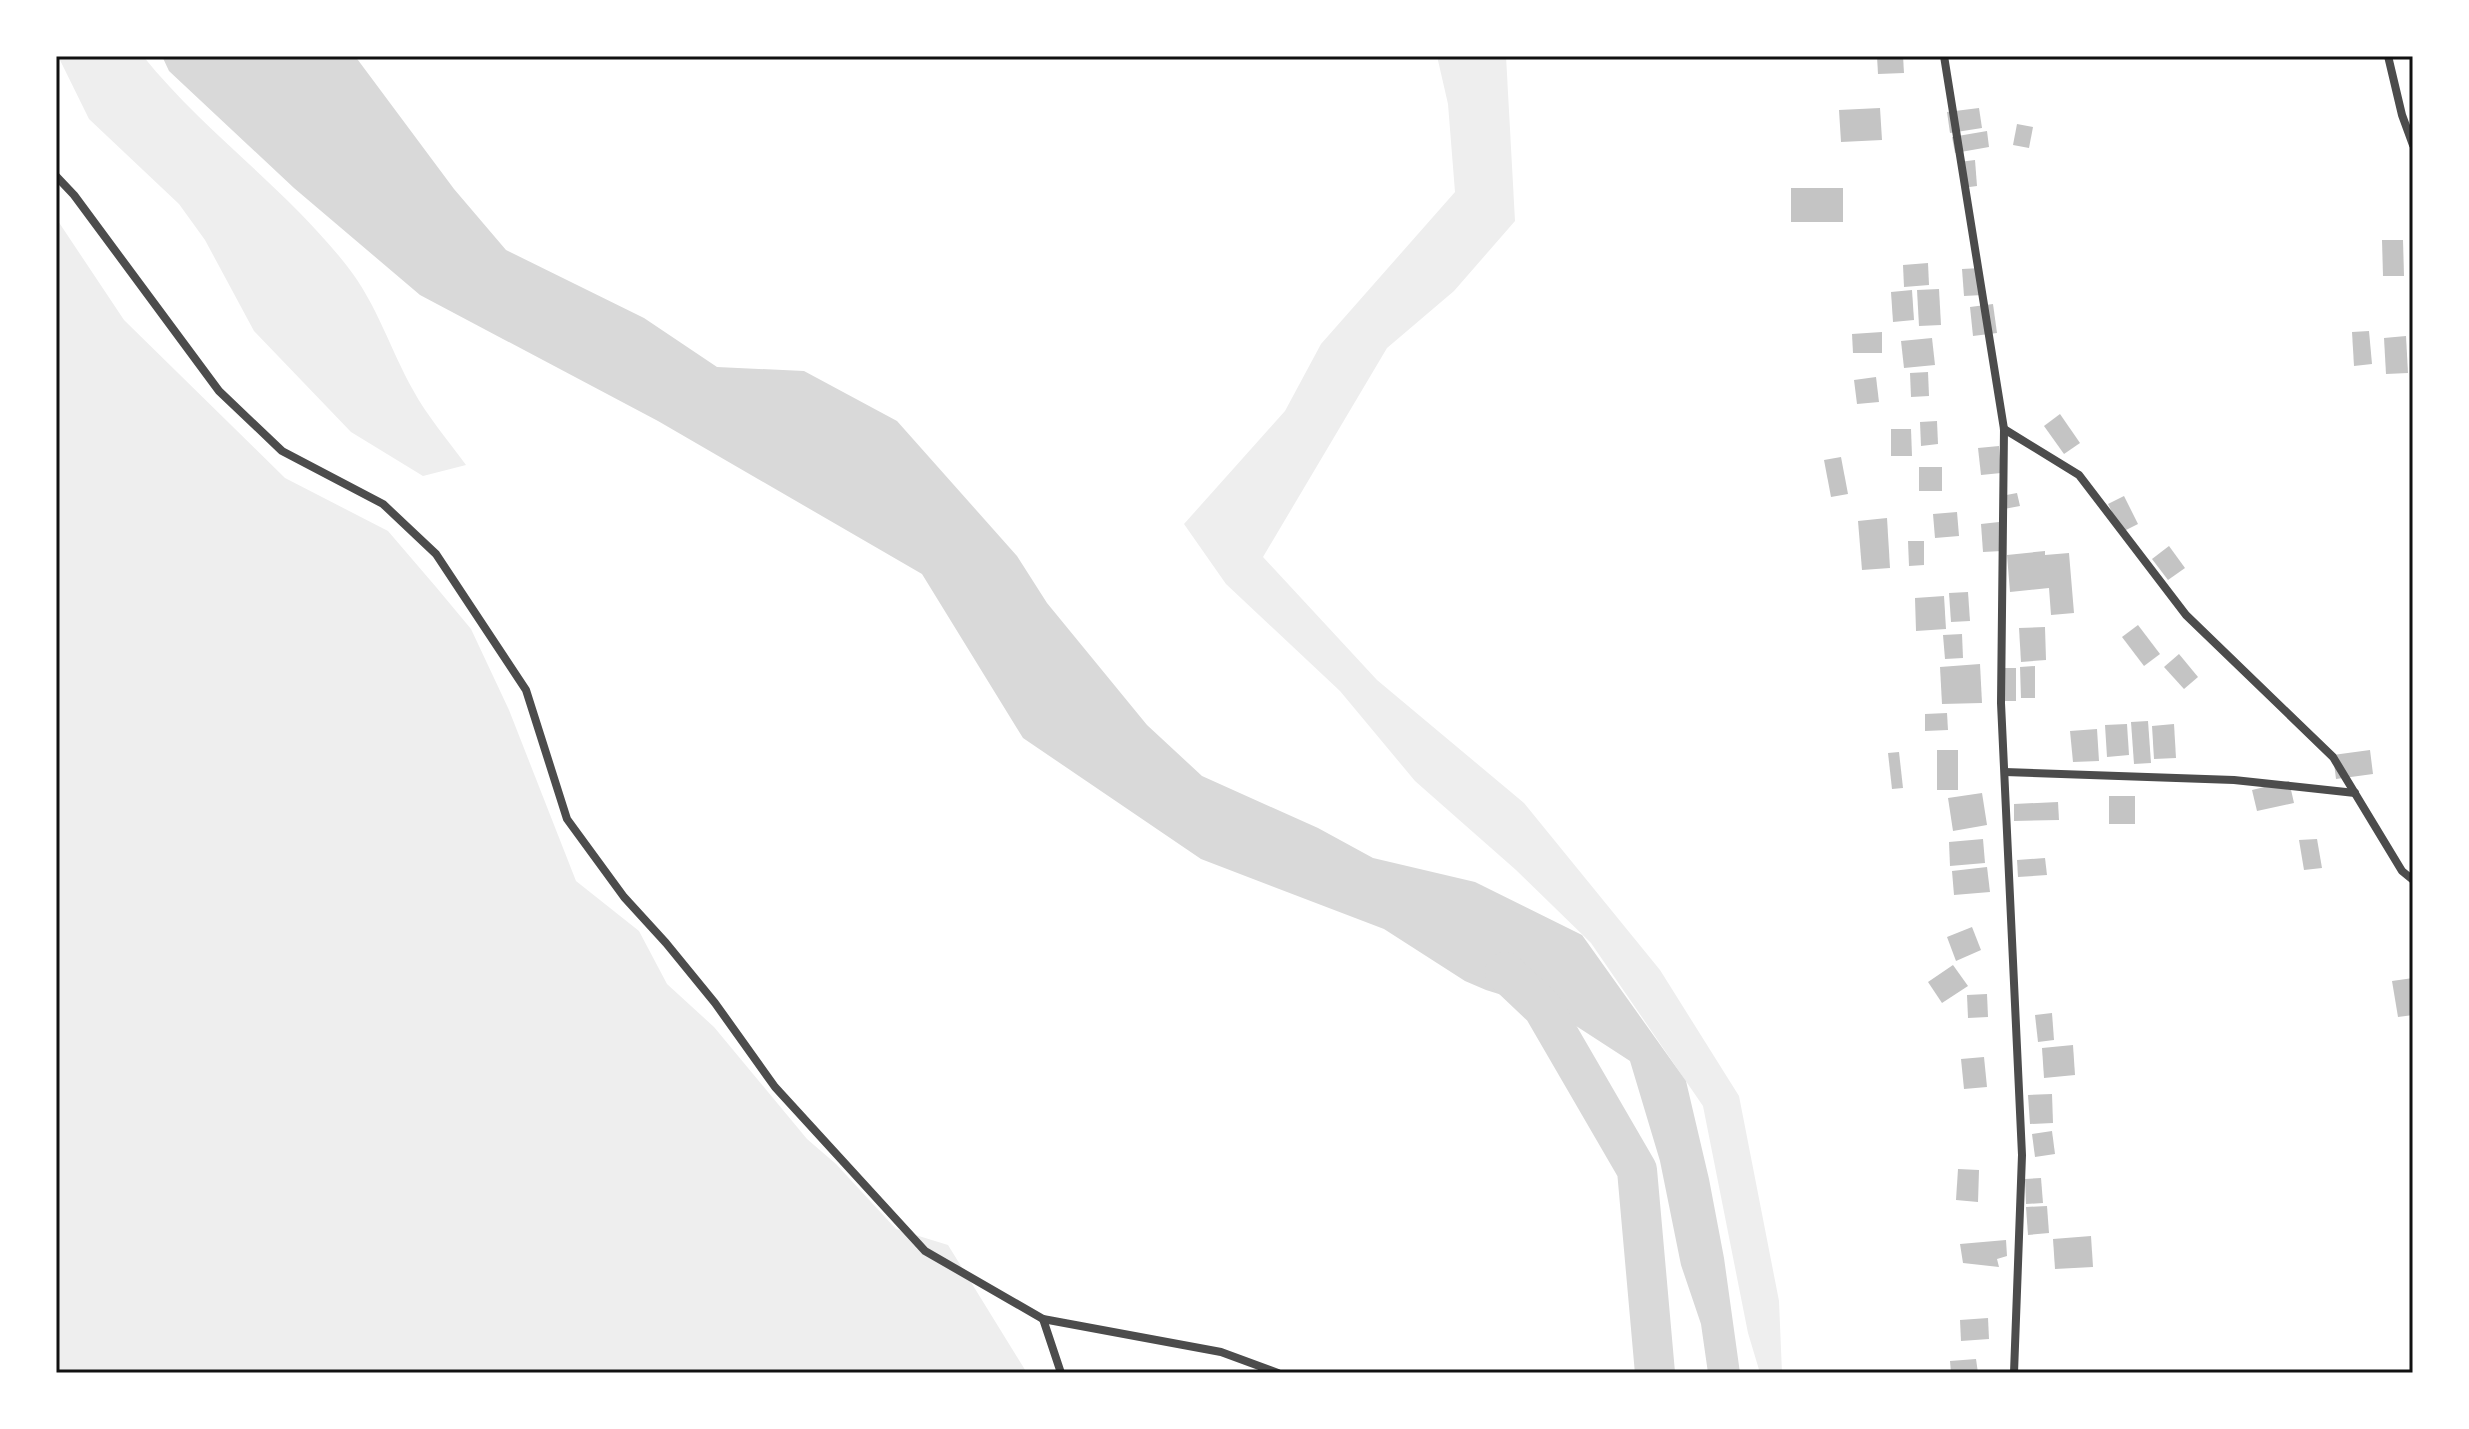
<svg xmlns="http://www.w3.org/2000/svg" width="2469" height="1429" viewBox="0 0 2469 1429" font-family="Montserrat,sans-serif">
	<rect width="100%" height="100%" fill="#fff"/>
	<g fill="#eee">
		<path d="M58 56H143C204 132 287 189 347 266 377 304 390 349 413 390 427 416 448 440 466 465L423 476 351 432 254 331 205 240 179 204 89 119Z"/>
		<path d="M1437 56H1506L1515 221 1454 291 1387 348 1263 557 1377 680 1524 803 1660 970 1739 1096 1779 1301 1782 1373H1760L1748 1333 1703 1106 1591 943 1516 870 1415 781 1340 691 1226 584 1184 524 1285 411 1321 344 1455 192 1448 104Z"/>
		<path d="M56 218 124 320 285 478 388 531 436 587 471 629 509 710 576 881 639 931 667 984 714 1027 807 1139 836 1164 896 1229 948 1245 1027 1373H56Z"/>
	</g>
	<path fill="#d9d9d9" d="M162 56H355L454 189 506 250 644 318 717 367 804 371 897 421 1017 556 1047 603 1147 725 1202 776 1318 828 1373 858 1475 882 1582 935 1686 1081 1709 1179 1724 1258 1740 1373H1708L1701 1324 1681 1265 1660 1161 1630 1061 1553 1011 1486 990 1465 981 1384 929 1201 859 1023 738 922 574 658 421 420 295 294 188 169 71Z"/>
	<g fill="none" stroke-linecap="round" stroke-linejoin="round">
		<path stroke="#d9d9d9" stroke-width="40" d="M1505 972 1543 1008 1637 1170 1655 1373"/>
	</g>
	<g fill="#c4c4c4">
		<path d="M1877 56H1903L1904 73 1878 74Z"/>
		<path d="M1880 108 1882 140 1841 142 1839 110Z"/>
		<path d="M1979 108 1982 128 1950 133 1947 112Z"/>
		<path d="M2017 124 2033 127 2029 148 2013 145Z"/>
		<path d="M1987 131 1989 147 1955 153 1952 137Z"/>
		<path d="M1975 160 1977 186 1962 188 1959 162Z"/>
		<rect x="1791" y="188" width="52" height="34"/>
		<path d="M2382 240H2403L2404 276H2383Z"/>
		<path d="M1928 263 1929 285 1904 287 1903 265Z"/>
		<path d="M1981 268 1983 295 1964 296 1962 269Z"/>
		<path d="M1939 289 1941 325 1919 326 1917 290Z"/>
		<path d="M1912 290 1914 320 1893 322 1891 292Z"/>
		<path d="M1993 304 1997 333 1973 336 1970 307Z"/>
		<path d="M2369 331 2372 364 2354 366 2352 332Z"/>
		<path d="M1882 332V353H1853L1852 334Z"/>
		<path d="M2406 336 2408 373 2386 374 2384 338Z"/>
		<path d="M1932 338 1935 365 1904 368 1901 341Z"/>
		<path d="M1928 372 1929 396 1911 397 1910 373Z"/>
		<path d="M1876 377 1879 402 1857 404 1854 380Z"/>
		<path d="M2060 414 2080 443 2064 454 2044 426Z"/>
		<path d="M1937 421 1938 444 1921 446 1920 422Z"/>
		<path d="M1891 429H1911L1912 456H1891Z"/>
		<path d="M1999 446 2001 473 1981 475 1978 448Z"/>
		<path d="M1841 457 1848 494 1831 497 1824 460Z"/>
		<rect x="1919" y="467" width="23" height="24"/>
		<path d="M2017 493 2020 506 2004 509 2001 496Z"/>
		<path d="M2124 496 2138 524 2122 532 2108 504Z"/>
		<path d="M1957 512 1959 536 1935 538 1933 514Z"/>
		<path d="M1887 518 1890 568 1862 570 1858 521Z"/>
		<path d="M1999 522 2002 551 1983 552 1981 524Z"/>
		<path d="M1908 541H1924V565L1909 566Z"/>
		<path d="M2169 546 2185 568 2168 580 2152 559Z"/>
		<path d="M2045 551V555L2069 553 2074 613 2051 615 2049 588 2010 592 2007 555Z"/>
		<path d="M1968 592 1970 621 1951 622 1949 593Z"/>
		<path d="M1944 596 1946 629 1916 631 1915 598Z"/>
		<path d="M2138 625 2160 654 2144 666 2122 637Z"/>
		<path d="M2045 627 2046 660 2021 662 2019 628Z"/>
		<path d="M1962 634 1963 658 1945 659 1943 635Z"/>
		<path d="M2179 654 2198 677 2184 689 2164 667Z"/>
		<path d="M1980 664 1982 703 1942 704 1940 667Z"/>
		<path d="M2035 666V698H2021L2020 667Z"/>
		<rect x="1999" y="668" width="17" height="33"/>
		<path d="M1947 713 1948 730 1925 731V714Z"/>
		<path d="M2148 721 2151 763 2134 764 2131 722Z"/>
		<path d="M2127 724 2129 755 2107 757 2105 725Z"/>
		<path d="M2174 724 2176 758 2154 759 2152 726Z"/>
		<path d="M2097 729 2099 761 2073 762 2070 731Z"/>
		<rect x="1937" y="750" width="21" height="40"/>
		<path d="M2370 750 2373 774 2336 779 2333 755Z"/>
		<path d="M1899 752 1903 788 1892 789 1888 753Z"/>
		<path d="M2289 781 2294 803 2257 811 2252 790Z"/>
		<path d="M1982 793 1987 825 1953 831 1948 798Z"/>
		<rect x="2109" y="796" width="26" height="28"/>
		<path d="M2058 802 2059 820 2014 821V804Z"/>
		<path d="M1983 839 1985 863 1950 866 1949 842Z"/>
		<path d="M2317 839 2322 868 2304 870 2299 840Z"/>
		<path d="M2045 858 2047 875 2018 877 2017 860Z"/>
		<path d="M1987 867 1990 892 1954 895 1952 871Z"/>
		<path d="M1972 927 1981 950 1956 961 1947 937Z"/>
		<path d="M1953 965 1968 986 1942 1003 1928 982Z"/>
		<path d="M2413 978V1015L2398 1017 2392 981Z"/>
		<path d="M1987 994 1988 1017 1968 1018 1967 995Z"/>
		<path d="M2052 1013 2054 1040 2038 1042 2035 1015Z"/>
		<path d="M2073 1045 2075 1075 2044 1078 2042 1048Z"/>
		<path d="M1984 1057 1987 1087 1964 1089 1961 1059Z"/>
		<path d="M2052 1094 2053 1123 2030 1124 2028 1095Z"/>
		<path d="M2052 1131 2055 1154 2035 1157 2032 1134Z"/>
		<path d="M1958 1169 1979 1170 1978 1202 1956 1200Z"/>
		<path d="M2041 1178 2043 1203 2026 1204 2025 1179Z"/>
		<path d="M2047 1206 2049 1233 2028 1235 2026 1207Z"/>
		<path d="M2091 1236 2093 1267 2055 1269 2053 1239Z"/>
		<path d="M2006 1240 2007 1256 1997 1259 1999 1267 1963 1263 1960 1244Z"/>
		<path d="M1988 1318 1989 1339 1961 1341 1960 1320Z"/>
		<path d="M1976 1359 1978 1373H1951L1950 1361Z"/>
	</g>
	<g fill="none" stroke-linecap="round" stroke-linejoin="round">
		<g stroke="#4c4c4c" stroke-width="8">
			<path d="M1944 56 2004 429 2001 703 2022 1155 2014 1373"/>
			<path d="M2388 56 2402 115 2413 145"/>
			<path d="M56 176 74 195 219 391 282 451 383 504 436 554 526 690 567 819 624 897 666 943 715 1003 775 1087 925 1251 1043 1319 1061 1373"/>
			<path d="M2004 429 2079 475 2186 615 2333 757 2402 871 2413 880"/>
			<path d="M2005 772 2234 780 2355 793"/>
			<path d="M1043 1319 1221 1352 1278 1373"/>
		</g>
	</g>
	<rect width="2469" height="1429" fill="none" stroke="#ffffff" stroke-width="116"/>
	<rect x="58" y="58" width="2353" height="1313" fill="none" stroke="#111" stroke-width="3"/>
</svg>
